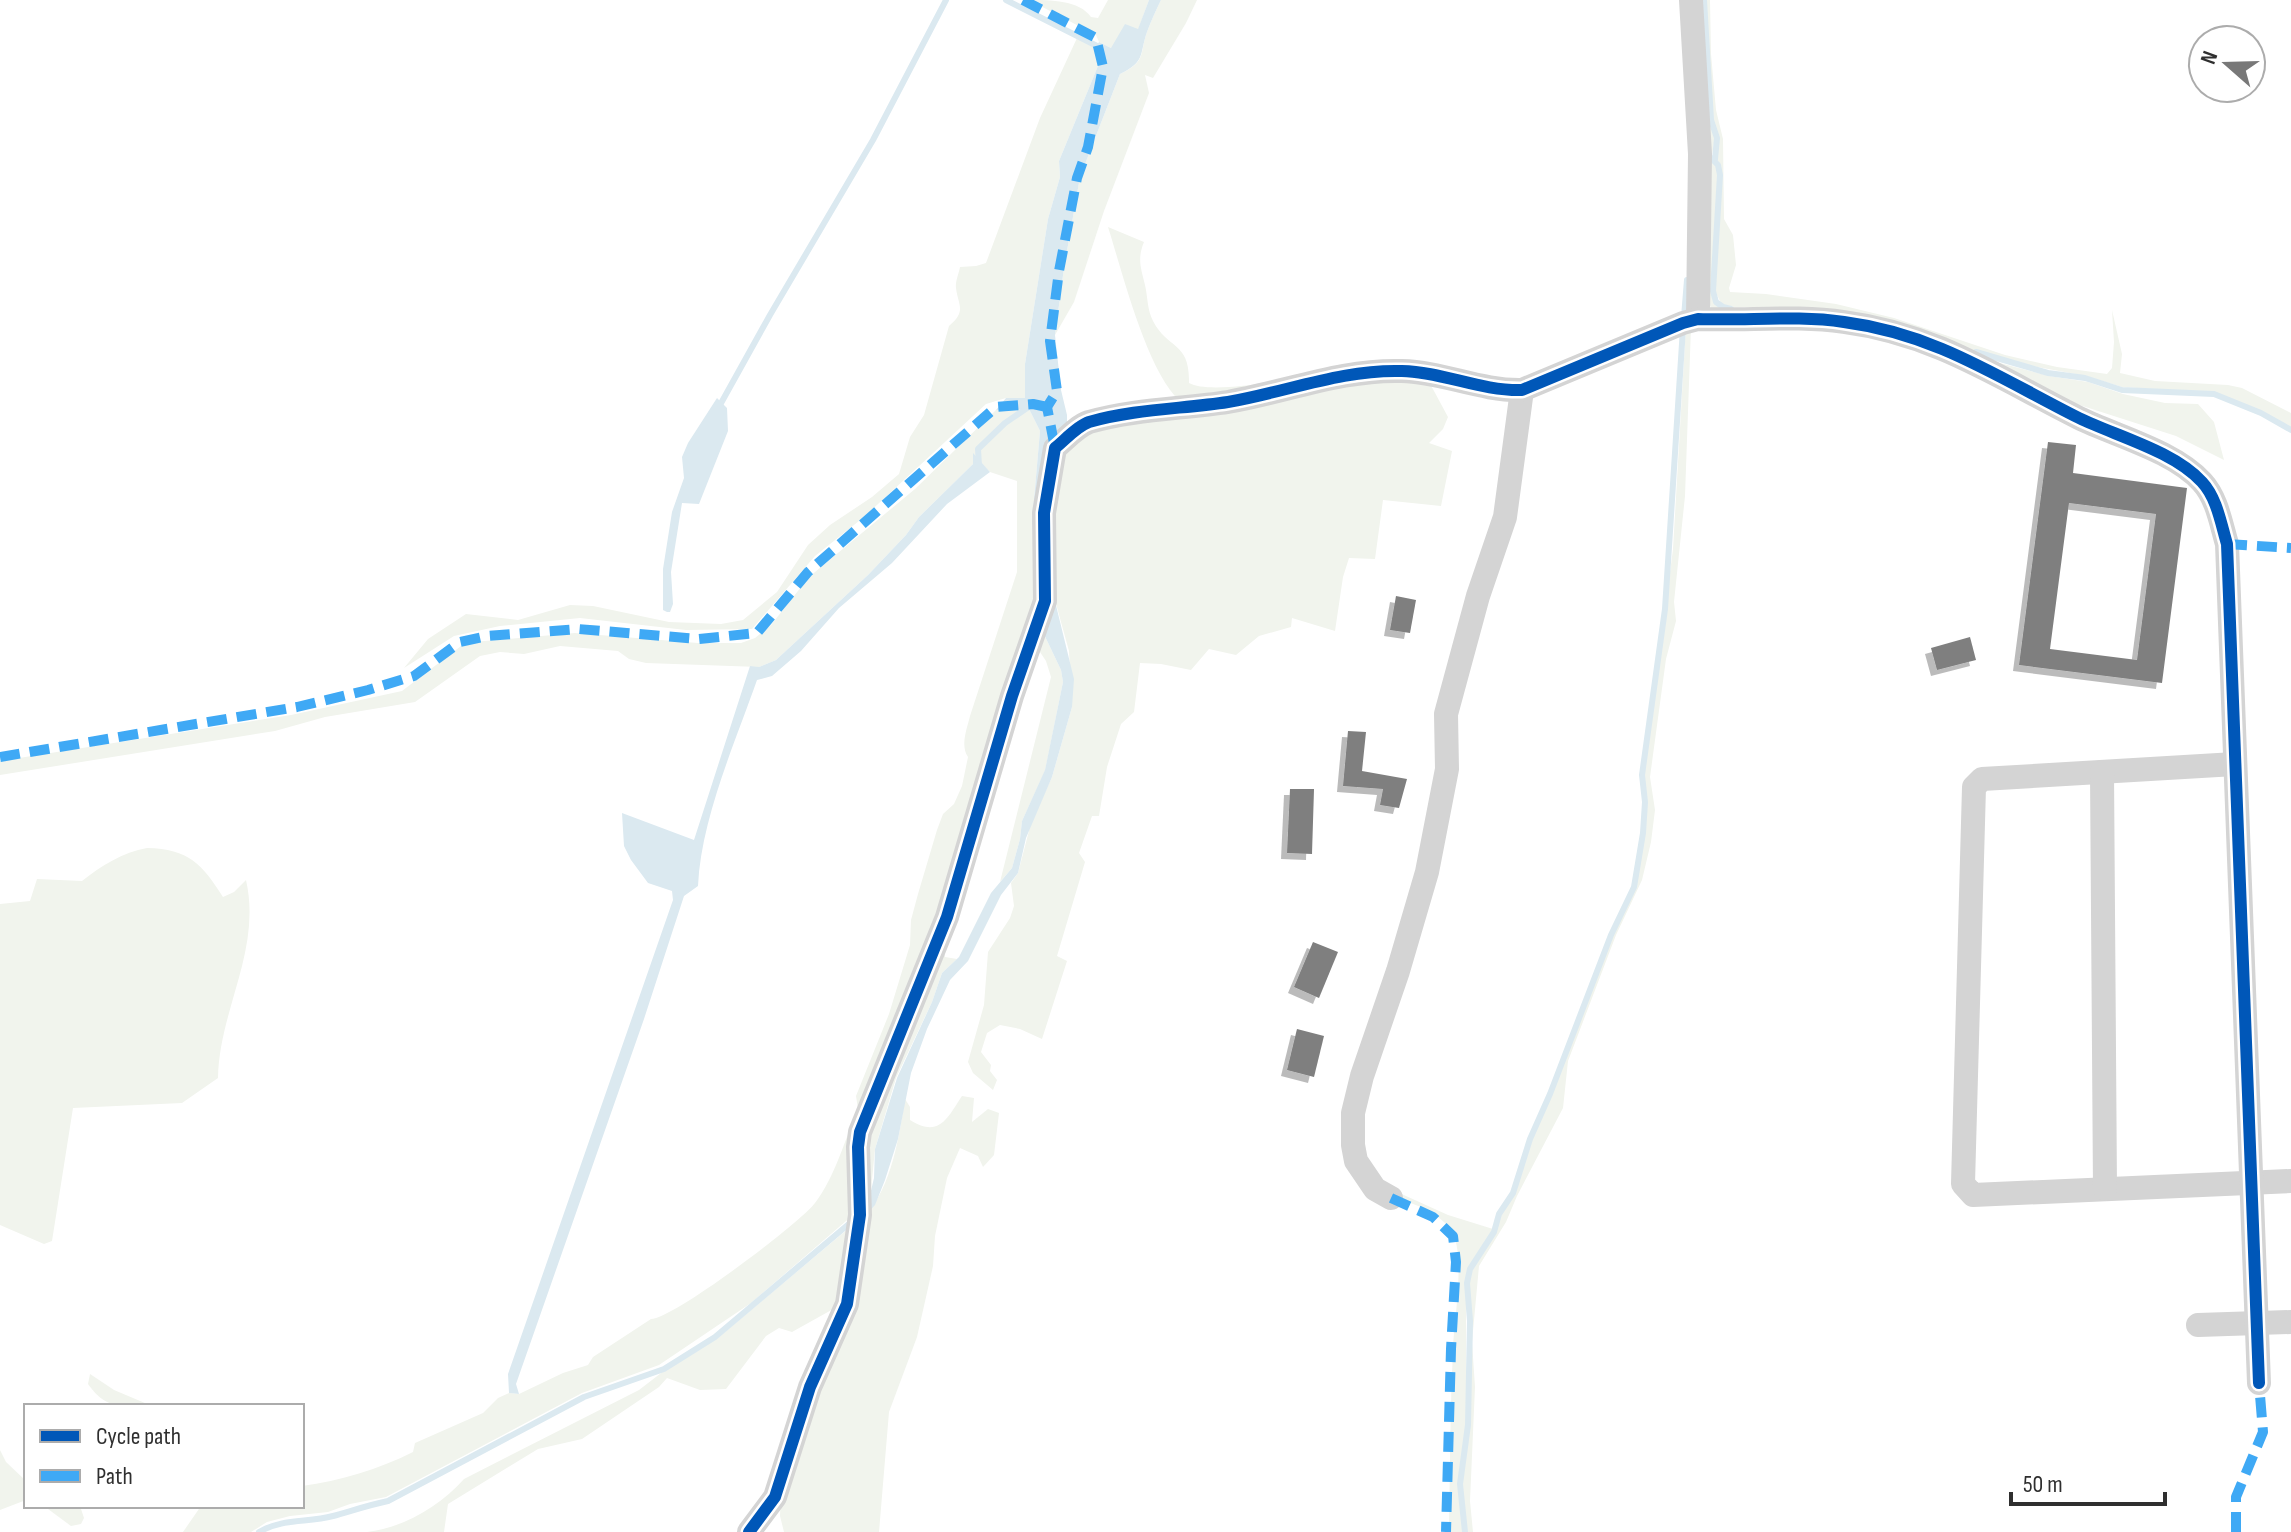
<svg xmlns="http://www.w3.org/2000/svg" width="2291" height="1532" viewBox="0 0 2291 1532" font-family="'Sofia Sans Condensed',sans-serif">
	<defs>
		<filter id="shadow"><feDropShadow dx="-6" dy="6" stdDeviation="0" flood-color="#0004"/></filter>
	</defs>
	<rect width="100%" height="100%" fill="#fff"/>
	<g fill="#f1f4ed">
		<path d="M1029 0C1051 0 1079 0 1091 17L1098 18 1108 0H1149L1138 30 1111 48 1099 42 1096 35Z"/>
		<path d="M1161 0H1197L1186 23 1153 78 1145 75 1149 93 1104 211 1074 302 1055 335 1064 268 1080 177 1120 74C1147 61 1139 55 1147 32 1151 21 1156 10 1161 0Z"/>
		<path d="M1693 0H1702L1709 119 1715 137 1712 155 1708 154V158L1716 166 1718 175 1712 297 1719 308 1735 311 1814 312 1851 316 1901 327 1996 362 2049 376 2088 382 2123 394 2165 403 2198 404 2214 422 2224 460 2176 436 2039 392 1964 354 1923 337 1846 319 1790 315H1724L1712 310 1705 292 1706 195Z"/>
		<path d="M1706 0H1710L1711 54 1716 110 1723 139 1724 219 1733 235 1736 265 1729 288 1730 292 1766 294 1836 304 1894 318 2005 355 2057 367 2107 374 2112 368 2114 342 2112 310 2122 354 2120 373 2155 381 2228 385 2242 388 2291 413V428L2264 412 2216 393 2122 387 2086 376 2021 364 1811 308 1734 307 1722 305 1715 291 1721 174 1720 164 1716 159 1718 135 1712 119Z"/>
		<path d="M1077 38 1095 48 1100 61 1059 161 1060 177 1048 219 1025 364 1026 399 1006 398 986 404 864 517 815 556 752 629 686 630 580 618 500 626 454 636 404 668 428 639 466 614 518 620 570 605 593 606 669 622 721 624 743 620 777 592 808 545 830 525 872 497 899 474 910 437 924 415 949 326C967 311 958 305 956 288 955 282 959 273 960 267L976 266 986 263 1040 118Z"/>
		<path d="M1108 227 1144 242C1137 259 1141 268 1145 285 1148 298 1147 309 1153 321 1168 350 1190 341 1189 383 1210 395 1289 379 1315 376L1180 401C1147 372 1122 271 1108 227Z"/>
		<path d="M1686 325 1691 327 1685 496 1674 602 1676 621 1666 659 1650 777 1655 810 1651 842 1642 880 1616 935 1568 1061 1563 1108 1517 1196 1506 1222 1479 1266 1472 1342 1475 1387 1470 1501 1473 1532H1467L1461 1483 1469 1424 1470 1273 1496 1232 1500 1215 1515 1193 1531 1138 1551 1094 1612 936 1636 887 1645 830 1644 775 1673 549Z"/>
		<path d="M1427 378 1448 417 1443 429 1429 443 1452 451 1441 506 1383 500 1375 559 1349 558 1343 577 1335 631 1292 618 1291 627 1259 636 1236 655 1209 649 1191 670 1161 664 1140 663 1134 712 1121 724 1107 767 1099 816H1092L1079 853 1085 862 1057 956 1067 961 1042 1039 1020 1029 1000 1025 987 1033 981 1052 991 1065 990 1071 997 1080 993 1090 973 1073 968 1062 984 1005 988 952 1010 918 1014 906 1011 883 1018 873 1031 823 1052 777 1072 707 1069 651 1053 593 1051 560 1061 460 1090 425 1311 387Z"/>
		<path d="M1029 409 1040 431 1032 523 1038 600 943 917 857 1133 853 1215 751 1303 659 1365 582 1393 386 1497 350 1504 328 1512 290 1516 267 1522 251 1532H183L201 1506H302V1486C340 1481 379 1469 413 1452L415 1443 483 1413 498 1398 509 1393 519 1394 563 1373 588 1365 593 1357 651 1319C673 1319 799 1224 815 1203 835 1177 845 1139 858 1109L856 1096 889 1014 910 945 911 920 918 894 937 830 943 814 954 804 962 786 968 757C960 745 967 729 970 716L1017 572V481L990 472 973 454V464L919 517 906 535 868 575 776 660 759 667 646 663 629 659 618 651 560 646 524 654 500 652 480 656 415 702 325 717 275 731 0 775V761L291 715 402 691 461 646 473 642 575 633 698 643H741L755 638 771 625 809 577 915 489 996 410Z"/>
		<path d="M1041 628 1061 670 1063 682 1045 771 1022 821 1020 839 1012 868 1000 882 1051 677 1046 661 1038 649 944 947 945 957 957 959 942 973 932 1002 896 1078 875 1149 871 1190 863 1130Z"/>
		<path d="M147 848C189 849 202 864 223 897L234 892 246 880C262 950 219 1010 218 1078L182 1103 73 1108 52 1241 44 1244 0 1225V904L30 901 37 879 82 881C101 866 123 852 147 848Z"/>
		<path d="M962 1096 974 1098 972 1122 988 1109 999 1113 994 1155 983 1167 978 1156 960 1148 947 1178 935 1236 933 1266 917 1337 889 1412 879 1532H784L780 1516 781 1494 865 1216C892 1186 899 1137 905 1099L910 1107V1120C939 1138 947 1119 962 1096Z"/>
		<path d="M1395 1191 1448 1215 1493 1229 1469 1267 1466 1277V1424L1458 1485 1464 1532H1449C1450 1471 1450 1410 1453 1349 1454 1321 1465 1258 1453 1234 1442 1212 1413 1204 1392 1196Z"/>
		<path d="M855 1223 844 1303 792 1332 779 1328 766 1336 726 1389 700 1390 667 1378 659 1387 582 1439 538 1449 448 1504 444 1532H367C403 1528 440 1506 464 1479L639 1390 665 1370 719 1337Z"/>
		<path d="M90 1374 114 1390 152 1406C123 1406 107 1411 88 1384Z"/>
		<path d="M0 1450 6 1462 26 1481V1500L0 1510Z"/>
		<path d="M44 1506H80L84 1518 81 1524 71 1526Z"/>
	</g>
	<g fill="#dbe9f0">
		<path d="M1149 0H1161C1156 10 1151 21 1147 32 1139 55 1146 61 1120 74L1080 177 1064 268 1055 335 1061 390 1067 415V444L1051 507 1053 593 1074 679 1072 707 1052 777 1026 838 1018 873 1001 895 968 961 950 980 927 1029 911 1073 898 1139 885 1180 875 1205 865 1216 874 1178 875 1149 897 1078 932 1002 942 973 959 957 991 893 1012 868 1020 839 1022 821 1045 770 1063 682 1061 670 1041 628 1032 523 1040 431 1029 409 996 410 1006 398H1025V364L1048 219 1060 177 1059 161 1100 61 1095 48 1099 42 1111 48 1125 24 1138 29Z"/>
		<path d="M717 398 727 408 728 431 699 504 682 503 671 572 673 604 670 612H667L663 610V569L672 512 684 478 682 457 688 443Z"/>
		<path d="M973 453 990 472 947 504 892 563 839 608 801 651 772 676 757 680C735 743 701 819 698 886L684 896 644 1019 516 1384 519 1394 509 1393 508 1374 673 900 672 891 648 883 631 860 624 846 622 813 694 840 750 666 759 667 776 660 868 575 906 535 919 517 973 464Z"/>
	</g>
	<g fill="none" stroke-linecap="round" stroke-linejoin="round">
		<g stroke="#dbe9f0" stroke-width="6">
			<path d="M1006 0 1103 49"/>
			<path d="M1704 0 1711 120 1717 138 1715 159"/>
			<path d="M1709 156 1718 165 1720 175 1713 291 1716 302 1723 307 1731 309"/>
			<path d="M1684 317 1687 280"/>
			<path d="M1976 352 2048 373 2085 378 2122 390 2214 394 2261 413 2291 430"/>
			<path d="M720 405 770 315 873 140 946 0"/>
			<path d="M979 466 978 449 1005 423 1030 406"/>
			<path d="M259 1532C283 1518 307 1523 333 1516 351 1511 369 1505 388 1501L584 1397 664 1369 715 1337 850 1223"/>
			<path d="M1465 1532 1460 1484 1468 1425 1470 1321 1467 1283 1470 1269 1494 1232 1499 1214 1513 1193 1530 1139 1550 1094 1611 935 1634 887 1643 833 1645 802 1642 775 1665 609 1683 328"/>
		</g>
	</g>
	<g fill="#7f7f7f" fill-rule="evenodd" filter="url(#shadow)">
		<path d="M2048 442 2076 445 2073 473 2187 488 2162 683 2019 665ZM2069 503 2156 514 2137 660 2050 649Z"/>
		<path d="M1396 596 1416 600 1410 633 1390 630Z"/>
		<path d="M1970 637 1976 660 1937 670 1931 648Z"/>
		<path d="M1348 731 1366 732 1362 771 1407 779 1399 808 1380 805 1383 789 1343 786Z"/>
		<path d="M1290 789H1314L1312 854 1287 853Z"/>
		<path d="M1313 942 1338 952 1319 998 1294 987Z"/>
		<path d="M1297 1029 1324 1036 1314 1077 1287 1070Z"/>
	</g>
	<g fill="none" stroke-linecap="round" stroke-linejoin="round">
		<g stroke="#d4d4d4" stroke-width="24">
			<path d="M1691 0 1700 154 1698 319"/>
			<path d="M2235 764 1982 779 1974 787 1963 1184 1973 1195 2291 1181"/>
			<path d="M2102 772 2105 1189"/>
			<path d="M1391 1198 1375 1189 1356 1161 1353 1145V1113L1362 1076 1398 971 1427 872 1447 769 1446 714 1478 596 1505 517 1522 390"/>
			<path d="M2198 1325 2291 1322"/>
			<path d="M749 1532 775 1497 810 1387 847 1304 860 1215 858 1147 860 1132 947 917 1012 696 1045 601 1044 513 1055 448C1065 440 1077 426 1089 422 1134 409 1182 409 1228 402 1286 392 1343 369 1402 371 1443 372 1480 391 1522 390L1683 323 1698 319C1747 321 1796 315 1844 322 1936 334 1999 378 2079 418 2116 436 2174 451 2202 482 2217 498 2221 524 2227 544L2259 1383"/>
		</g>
		<g stroke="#3fa9f5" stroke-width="10" stroke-dasharray="20 10" stroke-linecap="butt">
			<path d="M1023 0 1096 38 1103 67 1088 147 1077 178 1059 271 1050 341 1057 391 1047 407 1055 448"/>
			<path d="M2227 544 2291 548"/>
			<path d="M0 757 297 707 368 690 414 676 460 642 487 636 578 629 699 639 757 633 808 572 996 407 1033 404 1047 407"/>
			<path d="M1391 1198 1433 1217 1453 1236 1456 1262 1451 1349 1446 1532"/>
			<path d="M2236 1532V1497L2263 1432 2259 1383"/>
		</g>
		<g stroke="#fff" stroke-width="17">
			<path id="cycleway" d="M749 1532 775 1497 810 1387 847 1304 860 1215 858 1147 860 1132 947 917 1012 696 1045 601 1044 513 1055 448C1065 440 1077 426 1089 422 1134 409 1182 409 1228 402 1286 392 1343 369 1402 371 1443 372 1480 391 1522 390L1683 323 1698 319C1747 321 1796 315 1844 322 1936 334 1999 378 2079 418 2116 436 2174 451 2202 482 2217 498 2221 524 2227 544L2259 1383"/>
		</g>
		<use href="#cycleway" stroke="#0057b8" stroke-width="12"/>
	</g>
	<rect x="24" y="1404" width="280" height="104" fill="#ffffff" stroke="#acacac" stroke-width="2"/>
	<rect x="40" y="1430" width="40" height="12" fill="#0057b8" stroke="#acacac" stroke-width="2"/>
	<text x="96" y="1444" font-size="24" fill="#2f2f2f">Cycle path</text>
	<rect x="40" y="1470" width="40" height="12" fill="#3fa9f5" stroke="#acacac" stroke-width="2"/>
	<text x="96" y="1484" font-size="24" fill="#2f2f2f">Path</text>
	<g transform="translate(2227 64) rotate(290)"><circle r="38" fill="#ffffff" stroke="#acacac" stroke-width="2"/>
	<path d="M0-6L14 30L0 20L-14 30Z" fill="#787878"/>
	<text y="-12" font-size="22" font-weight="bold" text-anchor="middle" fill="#2f2f2f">N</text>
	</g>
	<path d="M2011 1492v12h154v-12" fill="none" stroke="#2f2f2f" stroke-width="4"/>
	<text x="2023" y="1492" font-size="24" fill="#2f2f2f" stroke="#ffffff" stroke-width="6" paint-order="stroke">50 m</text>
</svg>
